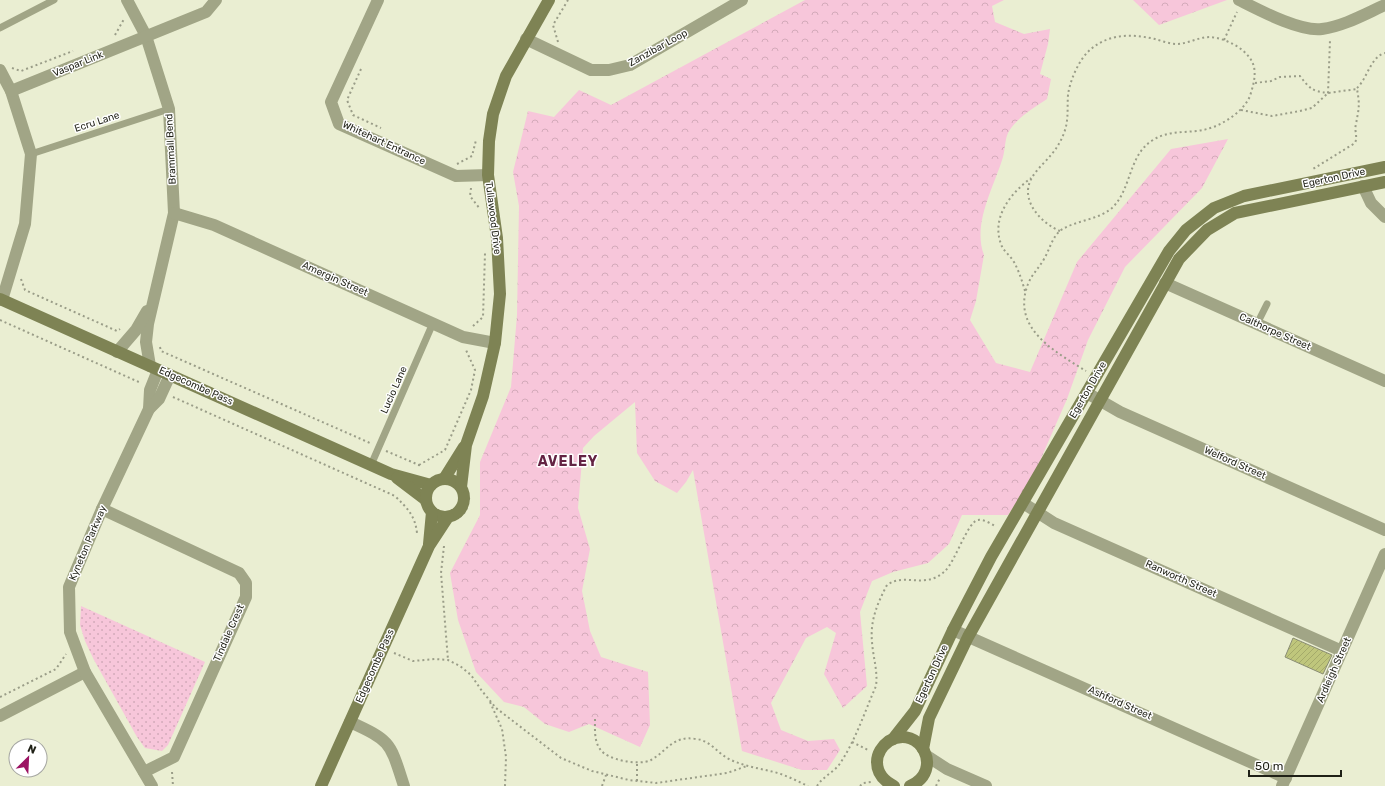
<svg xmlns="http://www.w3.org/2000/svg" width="1385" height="786" viewBox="0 0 1385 786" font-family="Rubik,sans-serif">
	<defs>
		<pattern id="grass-dots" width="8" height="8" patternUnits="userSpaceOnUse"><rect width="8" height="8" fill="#f7c6da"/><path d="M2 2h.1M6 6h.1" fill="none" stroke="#d3aaba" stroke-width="1.8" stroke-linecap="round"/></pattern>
		<pattern id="forest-crowns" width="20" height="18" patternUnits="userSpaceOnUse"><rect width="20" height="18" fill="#f7c6da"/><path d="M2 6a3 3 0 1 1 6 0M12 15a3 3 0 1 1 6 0" fill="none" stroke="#d3aaba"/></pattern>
		<pattern id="building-hatch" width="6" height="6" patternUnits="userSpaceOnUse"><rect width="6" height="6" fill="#bfc67c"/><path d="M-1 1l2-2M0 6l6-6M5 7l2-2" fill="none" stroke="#a4aa6a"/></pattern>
	</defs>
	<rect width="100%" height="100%" fill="#eaeed2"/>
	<path fill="url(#grass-dots)" d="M81 606 205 662 168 745 162 751 145 748 137 737 94 660 85 641 80 625Z"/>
	<g fill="url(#forest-crowns)">
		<path d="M805 0H1004L992 6 995 22 1024 34 1050 29 1048 44 1040 74 1051 79 1047 99C1034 108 1016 118 1008 133 1005 139 1005 150 1003 157 994 187 972 224 984 255L976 301 970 320 996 363 1030 372 1077 262 1171 149 1228 139 1202 188 1125 267 1088 340 1067 399 1032 479 1008 515H962L949 544 928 563 893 572 872 581 860 612 867 686 843 708 824 674 836 633 827 627 806 638 771 703 781 730 808 741 834 739 840 750 827 770H802L742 751 693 470 686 482 677 493 655 481 637 453 635 402 594 436 583 448 578 508 590 549 582 591 590 631 601 657 648 672 650 725 640 747 589 724 569 732 545 724 524 707 504 702 476 672 458 620 450 573 480 515V462L511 387 517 315 519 206 513 172 528 111 554 117 579 90 611 105Z"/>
		<path d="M1133 0H1227L1159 25Z"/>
	</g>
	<path fill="url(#building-hatch)" stroke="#8a8d74" d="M1293 638 1332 655 1323 674 1285 657Z"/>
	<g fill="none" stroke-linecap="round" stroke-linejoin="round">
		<g stroke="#9a9d88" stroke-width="2" stroke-dasharray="2 3" stroke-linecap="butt">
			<path d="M115 35 124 19"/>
			<path d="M1224 40 1237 12"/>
			<path d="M558 42 553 25 568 0"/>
			<path d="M12 68 21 71 73 51"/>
			<path d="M361 69 347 100 353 115 381 128"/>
			<path d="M1255 83 1271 81 1280 77 1300 76C1310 89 1312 91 1328 93L1330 40"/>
			<path d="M1357 88C1367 79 1371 56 1385 53"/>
			<path d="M1241 110 1272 116 1300 111 1312 108 1328 93 1357 89C1360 106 1359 107 1356 124 1354 131 1358 136 1355 143L1313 169"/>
			<path d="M457 164 472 156 476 140"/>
			<path d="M471 188 470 196 480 209"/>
			<path d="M1060 231C1045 225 1027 208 1028 190 1029 175 1043 165 1051 155 1057 148 1061 141 1064 133 1069 120 1067 108 1068 95 1070 80 1079 59 1091 49 1110 33 1133 34 1155 39 1162 41 1170 44 1176 44 1188 44 1198 37 1210 37 1226 38 1250 50 1254 67 1256 77 1253 86 1250 96 1244 111 1223 125 1207 129 1190 134 1170 129 1153 140 1128 155 1132 189 1112 208 1098 220 1077 220 1061 230 1052 237 1050 249 1044 259 1039 268 1032 274 1028 284 1011 328 1054 351 1086 371"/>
			<path d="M21 279 25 290 117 331 120 329"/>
			<path d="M1025 291C1022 281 1019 271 1014 262 1010 255 1003 251 1001 244 991 217 1011 193 1031 178"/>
			<path d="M0 320 141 383"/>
			<path d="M473 326 483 317 485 253"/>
			<path d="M160 347 161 351 370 443"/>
			<path d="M173 397 395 496C407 508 415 515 417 533"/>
			<path d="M386 451 419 465 418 469"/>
			<path d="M419 465 445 450 471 390 475 370 466 350"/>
			<path d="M460 517 466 511 470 495"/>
			<path d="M444 546 441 573 448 660"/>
			<path d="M394 653 413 661 435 659 448 660 460 666 471 675 482 691 496 708 561 758 592 771 629 780 656 783 727 773 747 766"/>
			<path d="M0 697 56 669 66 654"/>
			<path d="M490 702 502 729 506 757 505 786"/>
			<path d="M595 719C595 729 594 741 600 749 606 760 640 766 651 760 667 751 673 735 696 739 709 740 717 752 727 758 742 766 758 768 774 772 786 775 797 781 808 786"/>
			<path d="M852 742 868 750"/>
			<path d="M172 772 173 786"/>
			<path d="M637 781V763"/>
			<path d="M602 786 606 775"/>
			<path d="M817 786C823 776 835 772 841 762 856 739 865 711 876 686 878 671 873 657 872 642 870 621 877 604 887 585 905 572 925 590 945 571 955 562 968 521 978 520 983 519 990 523 995 526"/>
			<path d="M860 786 863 783 871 782"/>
			<path d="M936 786 940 778"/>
		</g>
		<g stroke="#a1a586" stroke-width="7">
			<path d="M0 28 54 0"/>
			<path d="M31 154 169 109"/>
			<path d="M1257 324 1267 304"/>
			<path d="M371 465 433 323"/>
		</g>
		<g stroke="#a1a586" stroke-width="12">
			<path d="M127 0 146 36 169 109 174 213 148 324 146 342 150 366"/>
			<path d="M378 0 331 102 339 124 456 176 488 175"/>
			<path d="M1239 0C1259 10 1300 32 1322 29 1344 26 1365 14 1385 5"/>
			<path d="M526 39 591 70H609L630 65 742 0"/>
			<path d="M0 70 11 91 31 154 25 224 2 300"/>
			<path d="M11 91 206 12 216 0"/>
			<path d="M1363 186 1371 203 1385 217"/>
			<path d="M174 213 214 225 463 337 495 343"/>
			<path d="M1165 283 1385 381"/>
			<path d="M117 352 136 330 147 311"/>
			<path d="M1087 393 1120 412 1385 530"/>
			<path d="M149 409 150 390 158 370"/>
			<path d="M1023 503 1054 523 1342 651"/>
			<path d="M102 509 239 573 246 583V597L174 757 144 772"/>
			<path d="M953 630 1286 778"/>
			<path d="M0 716 85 672"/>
			<path d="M350 722C392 741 390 743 404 786"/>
			<path d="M927 756 947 769 986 786"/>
			<path d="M152 786 85 672 70 632 69 587 102 509 149 409 159 399 170 375"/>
			<path d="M1282 786 1385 554"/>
		</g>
		<g stroke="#7e8354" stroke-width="12">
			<path d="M0 299 391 474 431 485"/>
			<path d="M397 478 426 500"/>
			<circle cx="445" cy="498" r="19"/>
			<path d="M444 479 464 447"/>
			<path d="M461 487 466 445 483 396 495 343 500 294 497 238 488 175 489 141 493 114 506 76 549 0"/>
			<path d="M429 544 432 512"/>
			<path d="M893 739 915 711 953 630 991 557 1169 251 1186 230 1214 208 1244 196 1385 167"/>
			<path d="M923 749 929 718 968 637 1179 259 1207 230 1235 213 1385 182"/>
			<path d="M321 786 429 546 448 517"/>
			<path d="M894 786C884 781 877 773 877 762 877 754 882 746 889 741 920 723 945 771 910 786"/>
		</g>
	</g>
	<g text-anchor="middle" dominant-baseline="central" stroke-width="3" stroke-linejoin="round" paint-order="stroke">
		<g font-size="10" fill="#1f2016" stroke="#fff">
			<text transform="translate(658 48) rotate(-29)">Zanzibar Loop</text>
			<text transform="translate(78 64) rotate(-22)">Vaspar Link</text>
			<text transform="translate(97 122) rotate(-18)">Ecru Lane</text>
			<text transform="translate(384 143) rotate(25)">Whitehart Entrance</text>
			<text transform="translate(171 149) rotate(-93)">Brammall Bend</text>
			<text transform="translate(1334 178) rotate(-12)">Egerton Drive</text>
			<text transform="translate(493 218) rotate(83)">Tullawood Drive</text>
			<text transform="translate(335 279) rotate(24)">Amergin Street</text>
			<text transform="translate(1275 332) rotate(24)">Calthorpe Street</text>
			<text transform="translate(196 386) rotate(24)">Edgecombe Pass</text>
			<text transform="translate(394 390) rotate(-66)">Lucio Lane</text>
			<text transform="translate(1088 390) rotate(-60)">Egerton Drive</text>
			<text transform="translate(1235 463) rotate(24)">Welford Street</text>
			<text transform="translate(88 543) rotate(-67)">Kyneton Parkway</text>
			<text transform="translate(1181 579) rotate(24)">Ranworth Street</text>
			<text transform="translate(229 633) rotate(-66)">Tindale Crest</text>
			<text transform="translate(375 666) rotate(-66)">Edgecombe Pass</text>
			<text transform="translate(1334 670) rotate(-66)">Ardleigh Street</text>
			<text transform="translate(932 674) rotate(-65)">Egerton Drive</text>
			<text transform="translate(1120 703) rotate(24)">Ashford Street</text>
		</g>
		<g font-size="14" font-weight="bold" letter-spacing="1" fill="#632343" stroke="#fff">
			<text x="568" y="461">AVELEY</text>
		</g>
	</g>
	<g transform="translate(28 758) rotate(24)"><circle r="19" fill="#ffffff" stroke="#a5a6a2"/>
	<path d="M0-3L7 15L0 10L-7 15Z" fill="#9c1363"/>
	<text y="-6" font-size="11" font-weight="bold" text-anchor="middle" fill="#1f2016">N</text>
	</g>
	<path d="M1249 770v6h92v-6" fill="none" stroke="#1f2016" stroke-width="2"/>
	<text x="1255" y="770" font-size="12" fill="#1f2016" stroke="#ffffff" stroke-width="3" paint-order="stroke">50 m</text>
</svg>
